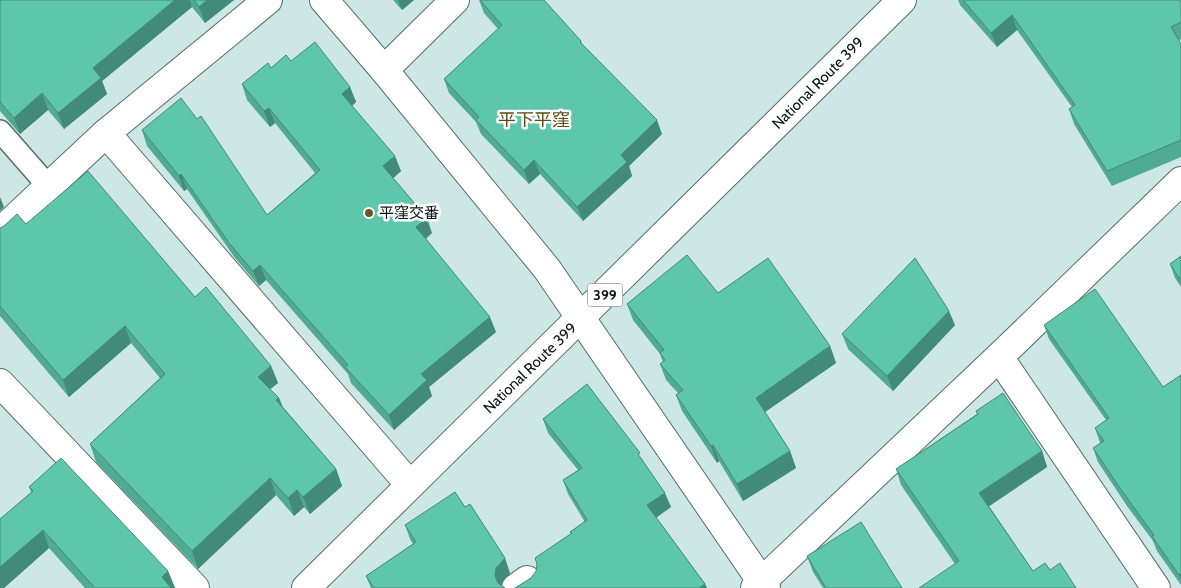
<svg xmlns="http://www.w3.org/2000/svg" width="1181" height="588" viewBox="0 0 1181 588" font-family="Cabin,'Noto Sans JP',sans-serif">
	<rect width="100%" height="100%" fill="#cce7e6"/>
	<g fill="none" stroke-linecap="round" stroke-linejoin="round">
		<g stroke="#556d6c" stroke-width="24">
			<path id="service" d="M0 131 49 187"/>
		</g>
		<g stroke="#556d6c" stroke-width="30">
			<g id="minor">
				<path d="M384 70 455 0"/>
				<path d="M106 133 410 485"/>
				<path d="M0 232 106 133 268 0"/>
				<path d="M999 357 1156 588"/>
				<path d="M0 383 195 588"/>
				<path d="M516 588 527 580"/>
				<path d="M755 588 999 357 1181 181"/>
			</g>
		</g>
		<g stroke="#556d6c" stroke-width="30">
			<path id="tertiary" d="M324 0 384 70 547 269 766 588"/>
		</g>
		<g stroke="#556d6c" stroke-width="30">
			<path id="trunk" d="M306 588 902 0"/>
		</g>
		<use href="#service" stroke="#fff" stroke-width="21"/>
		<use href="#minor" stroke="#fff" stroke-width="28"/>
		<use href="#tertiary" stroke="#fff" stroke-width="28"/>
		<use href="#trunk" stroke="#fff" stroke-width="28"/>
	</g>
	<g fill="#51aa93">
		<path d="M0 0H234L205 23 192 7 102 81 107 94 64 129 48 110 20 134 0 111Z"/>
		<path d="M393 0H414L402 10Z"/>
		<path d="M479 0 581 41 583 46 662 134 629 166 632 176 583 221 540 174 529 184 481 134 476 122 449 93 444 79 498 29 484 13Z"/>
		<path d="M958 0H1180L1181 3V39L1179 41 1181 44V157L1112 186 1074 124 1069 109 1072 107 1017 30 997 47 960 5Z"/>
		<path d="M291 61 350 87 356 102 352 106 401 171 393 178 432 233 426 239 496 332 429 387 432 396 394 430 351 383 348 374 266 280 259 286 235 258 187 189 184 191 147 146 142 130 267 215 315 173 275 123 270 127 247 100 242 84 271 68Z"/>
		<path d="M26 224 195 297 271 366 278 383 270 389 279 398 283 407 336 469 342 486 310 514 304 507 294 516 276 495 198 569 96 462 90 444 160 378 131 343 69 397 0 316V228Z"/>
		<path d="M1181 256V287L1175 278 1170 264Z"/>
		<path d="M718 293 830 346 836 363 765 412 790 451 796 468 743 501 719 461 717 463 682 411 676 395 678 393 666 380 660 364 663 362 660 354 633 320 627 304Z"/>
		<path d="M955 325 893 391 848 349 842 334Z"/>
		<path d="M1044 325 1163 387 1181 375V585L1157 551 1153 541 1127 506 1098 462 1093 448 1100 443 1095 428 1106 420 1049 339Z"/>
		<path d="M976 411 1042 451 1047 467 989 506 1033 571 1050 570 1076 588 955 564 901 485 896 469 977 414Z"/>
		<path d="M543 419 642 459 671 507 656 517 705 584 707 588H515L531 578 571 534 570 532 585 522 568 494 563 480 578 470 548 433Z"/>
		<path d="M29 487 168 571 175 588H85L49 548 4 588 31 492Z"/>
		<path d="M405 525 510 573 502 582 501 585 505 588H371L366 576 413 544 410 539Z"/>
		<path d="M807 556 902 588H823L813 572Z"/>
	</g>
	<g fill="#428b78">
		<path d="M175 0H190L192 7 102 81 107 94 64 129 58 113 93 68Z"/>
		<path d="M207 0H234L205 23 199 7Z"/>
		<path d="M398 0H414L402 10Z"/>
		<path d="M1012 15 1017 30 997 47 991 33Z"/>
		<path d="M350 87 356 102 348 109 342 94Z"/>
		<path d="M42 93 48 110 20 134 14 118Z"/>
		<path d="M269 108 275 123 270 127 264 111Z"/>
		<path d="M657 120 662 134 629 166 632 176 583 221 577 207 621 155Z"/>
		<path d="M395 156 401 171 389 182 383 166Z"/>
		<path d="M534 160 540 174 529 184 524 170Z"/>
		<path d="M181 174 187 189 184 191 179 176Z"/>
		<path d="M0 197 4 207 0 211Z"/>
		<path d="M427 218 432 233 421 242 416 227Z"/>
		<path d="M260 265 266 280 259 286 253 271Z"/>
		<path d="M949 311 955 325 893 391 887 376Z"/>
		<path d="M490 317 496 332 429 387 432 396 394 430 389 415 421 374Z"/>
		<path d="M125 326 131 343 69 397 63 380Z"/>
		<path d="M830 346 836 363 762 414 756 398Z"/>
		<path d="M271 366 278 383 264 394 258 377Z"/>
		<path d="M279 398 285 415 276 400Z"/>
		<path d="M713 445 719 461 717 463 711 446Z"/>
		<path d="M790 451 796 468 743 501 737 484Z"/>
		<path d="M1042 451 1047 467 985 509 979 493Z"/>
		<path d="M336 469 342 486 310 514 303 497Z"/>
		<path d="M270 478 276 495 198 569 192 551Z"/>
		<path d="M297 490 304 507 294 516 288 498Z"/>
		<path d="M665 493 671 507 653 520 647 505Z"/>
		<path d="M43 530 49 548 4 588H0V567Z"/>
		<path d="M505 558 510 573 502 582 501 588 495 576 496 568Z"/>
		<path d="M168 571 175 588H166L162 577Z"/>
		<path d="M1180 574 1181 576V581L1179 575Z"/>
		<path d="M705 584 707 588H699Z"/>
	</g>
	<g fill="#5ec6ab" stroke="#428b78">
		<path d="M0 0H175L93 68 101 78 58 113 42 93 14 118 0 102Z"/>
		<path d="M194 0H207L199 7Z"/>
		<path d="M480 0H544L581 41 580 42 657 120 621 155 627 162 577 207 534 160 524 170 476 120 479 117 444 79 502 25Z"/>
		<path d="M963 0H1180L1181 3V22L1171 27 1181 44V140L1107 171 1069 109 1075 105 1012 15 991 33Z"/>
		<path d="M315 42 350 87 342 94 395 156 383 166 427 218 416 227 490 317 421 374 427 380 389 415 345 367 348 365 260 265 253 271 229 243 181 174 179 176 142 130 181 98 197 119 201 116 267 215 320 170 269 108 264 111 242 84 268 63 271 68 286 55 291 61Z"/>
		<path d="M88 171 195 297 206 287 271 366 258 377 279 398 276 400 336 469 303 497 297 490 288 498 270 478 192 551 90 444 165 374 125 326 63 380 0 306V228L4 226 17 214 26 224Z"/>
		<path d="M687 255 718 293 768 258 830 346 756 398 790 451 737 484 713 445 711 446 676 395 683 390 660 364 665 360 660 353 664 350 627 304Z"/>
		<path d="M1181 256V281L1170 264Z"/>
		<path d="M915 258 949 311 887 376 842 334Z"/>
		<path d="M1095 289 1163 387 1181 375V575L1180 574 1179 575 1152 536 1154 535 1122 491 1093 448 1104 441 1095 428 1109 418 1044 325Z"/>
		<path d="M587 384 640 453 638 454 665 493 647 505 705 584 699 588H515L531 578 536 571 537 564 535 558 572 533 570 532 587 520 563 480 582 468 543 419Z"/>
		<path d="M1003 393 1042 451 979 493 1033 571 1045 563 1050 570 1060 563 1076 588H919L959 561 896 469 978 414 976 411Z"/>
		<path d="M61 458 168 571 162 577 171 588H95L43 530 0 567V519L33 491 29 487Z"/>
		<path d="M455 492 465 507 470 504 505 558 496 568 495 576 498 583 505 588H374L366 576 416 542 405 525Z"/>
		<path d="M861 522 902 588H826L807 556Z"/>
	</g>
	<circle fill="#645b27" stroke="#fff" stroke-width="2" cx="369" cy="213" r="5"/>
	<g text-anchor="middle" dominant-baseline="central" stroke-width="5" stroke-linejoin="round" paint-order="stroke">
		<rect fill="#fff" stroke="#545a5a" stroke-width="1" x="587.5" y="283.5" width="35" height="23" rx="4"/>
		<g font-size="14" font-weight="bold" fill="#0a1313">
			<text x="605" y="295">399</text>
		</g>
		<g font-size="15" fill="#0a1313" stroke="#fff">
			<text transform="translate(818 83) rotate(-45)">National Route 399</text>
			<text transform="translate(530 368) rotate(-44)">National Route 399</text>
		</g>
		<g font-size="15" fill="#0a1313" stroke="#fff" text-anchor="start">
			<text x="379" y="213">平窪交番</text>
		</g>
		<g font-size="18" fill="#584d0e" stroke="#fff">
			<text x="534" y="120">平下平窪</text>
		</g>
	</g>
</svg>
